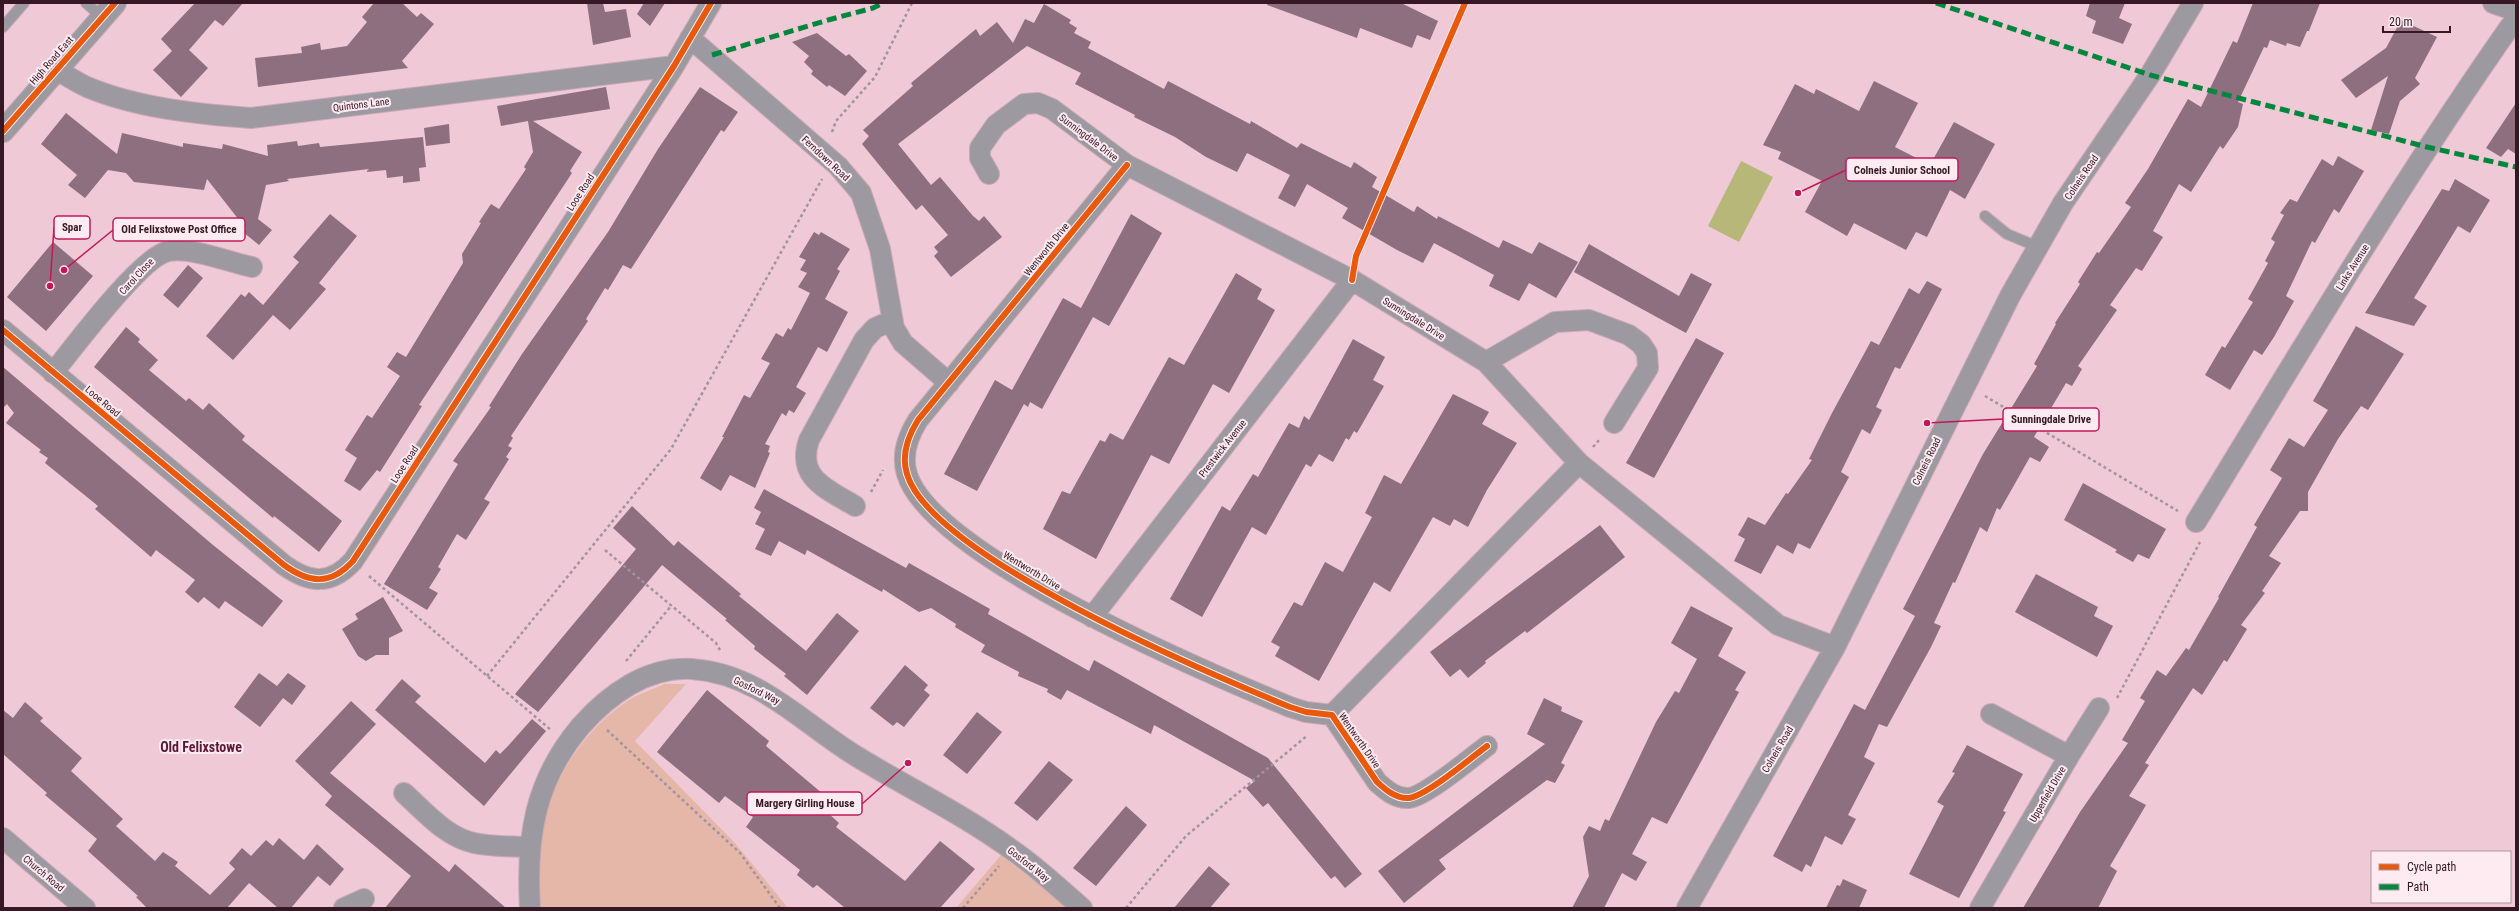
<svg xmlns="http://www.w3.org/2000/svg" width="2519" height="911" viewBox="0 0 2519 911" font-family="'Roboto Condensed',sans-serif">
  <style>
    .green { fill: #e5b7a9 }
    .water { fill: #b8b77a }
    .building { fill: #8d6f7f }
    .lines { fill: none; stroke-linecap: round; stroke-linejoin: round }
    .service-casing { stroke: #c7a9b3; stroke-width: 12 }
    .minor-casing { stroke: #c7a9b3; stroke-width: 22 }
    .tertiary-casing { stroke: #c7a9b3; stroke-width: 24 }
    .path { stroke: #a0949d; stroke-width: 2.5; stroke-dasharray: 3 3; stroke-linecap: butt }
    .service { stroke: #9c99a1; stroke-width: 10 }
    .minor { stroke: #9c99a1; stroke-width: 20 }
    .tertiary { stroke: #9c99a1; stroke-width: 22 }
    .quiet { stroke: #00873e; stroke-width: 5; stroke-dasharray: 10 5; stroke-linecap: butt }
    .cycleway-casing { stroke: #fdebf1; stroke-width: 8 }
    .cycleway { stroke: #e8590c; stroke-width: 6 }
    .labels { text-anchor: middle; stroke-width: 4; stroke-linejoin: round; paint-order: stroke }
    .street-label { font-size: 10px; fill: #361723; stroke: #fdebf1 }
    .district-label { font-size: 14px; font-weight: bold; fill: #5c1836; stroke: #fdebf1 }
    .leader { fill: none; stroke: #c2185b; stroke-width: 1.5 }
    .callout-dot { fill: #c2185b; stroke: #fdebf1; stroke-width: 1.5 }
    .callout { fill: #fdebf1; stroke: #c2185b; stroke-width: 1.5 }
    .callout-label { font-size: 11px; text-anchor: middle; font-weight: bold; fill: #361723 }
  </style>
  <rect width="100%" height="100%" fill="#efc9d6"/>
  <path class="green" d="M 664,684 L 686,684 L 635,741 L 735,843 L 788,908 L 540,908 C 539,879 537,848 544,820 C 556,774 586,729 626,702 C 637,694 652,690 664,684 Z
    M 1001,855 L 1069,908 L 956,908 Z"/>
  <path class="water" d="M 1741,161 L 1773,177 L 1739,242 L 1708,226 Z"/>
  <path class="building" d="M 195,3 L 243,3 L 223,26 L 215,20 L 189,50 L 208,68 L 181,97 L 153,70 L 172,51 L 161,39 Z
    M 374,3 L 402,3 L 417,17 L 421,13 L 434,24 L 402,61 L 408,68 L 258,87 L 255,58 L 302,53 L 301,47 L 320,43 L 321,50 L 347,46 L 367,22 L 362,17 Z
    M 587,3 L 603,3 L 605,12 L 626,9 L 631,37 L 593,45 Z
    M 644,3 L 665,3 L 650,26 L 637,14 Z
    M 1268,3 L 1401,3 L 1438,21 L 1430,40 L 1417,35 L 1412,48 L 1360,28 L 1357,38 L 1267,5 Z
    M 2090,3 L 2125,3 L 2119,18 L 2132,24 L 2123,44 L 2092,33 L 2096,21 L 2086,16 Z
    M 2253,3 L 2320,3 L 2309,31 L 2307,31 L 2300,47 L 2287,43 L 2286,46 L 2270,40 L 2267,48 L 2264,47 L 2238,102 L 2243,104 L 2238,127 L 2223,149 L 2220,146 L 2191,192 L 2179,184 L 2153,231 L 2163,237 L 2142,271 L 2136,268 L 2110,305 L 2117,310 L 2078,366 L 2082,369 L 2072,386 L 2066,383 L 2034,437 L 2049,447 L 2040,462 L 2030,457 L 2000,510 L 1997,508 L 1987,532 L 1980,527 L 1955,583 L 1953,582 L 1934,623 L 1941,626 L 1931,647 L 1887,727 L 1879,724 L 1864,757 L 1875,763 L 1848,815 L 1856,819 L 1842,845 L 1825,836 L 1811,867 L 1806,864 L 1802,872 L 1773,856 L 1854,704 L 1865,710 L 1915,616 L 1903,609 L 1983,454 L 2037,366 L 2034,364 L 2056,324 L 2055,323 L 2080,284 L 2078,282 L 2097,252 L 2099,253 L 2131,207 L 2125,203 L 2148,169 L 2188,99 L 2201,107 L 2233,41 L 2237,43 Z
    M 1044,4 L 1071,20 L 1069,23 L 1077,28 L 1074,33 L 1091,42 L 1088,48 L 1164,89 L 1168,81 L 1250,124 L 1251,121 L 1297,148 L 1301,143 L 1351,168 L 1354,162 L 1377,177 L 1372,187 L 1414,212 L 1417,206 L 1437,219 L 1438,216 L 1499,248 L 1503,240 L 1532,254 L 1539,242 L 1578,262 L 1556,298 L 1529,283 L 1519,301 L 1489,286 L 1494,275 L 1434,243 L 1423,263 L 1397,250 L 1342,218 L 1348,208 L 1307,184 L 1295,207 L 1278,198 L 1290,175 L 1247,153 L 1237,172 L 1206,157 L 1175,137 L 1134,117 L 1135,115 L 1075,84 L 1081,73 L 1027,46 L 898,144 L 931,185 L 940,177 L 973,216 L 979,221 L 984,216 L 1002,237 L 951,277 L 934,256 L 938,252 L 934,247 L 948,235 L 922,205 L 916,210 L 862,144 L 869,136 L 863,130 L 913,86 L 911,83 L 976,29 L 980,36 L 997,22 L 1013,43 L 1025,19 L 1034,23 Z
    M 2401,20 L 2437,37 L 2415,78 L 2420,84 L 2400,101 L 2389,134 L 2371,130 L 2388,76 L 2356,98 L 2341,80 L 2386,48 Z
    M 817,33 L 846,56 L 849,54 L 867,71 L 845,96 L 829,85 L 827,87 L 811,74 L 813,71 L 804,62 L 809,56 L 792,42 Z
    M 1874,81 L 1918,103 L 1895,147 L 1930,165 L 1954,122 L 1995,144 L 1965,199 L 1950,190 L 1927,237 L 1916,232 L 1906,250 L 1854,223 L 1847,236 L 1805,212 L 1822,181 L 1778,159 L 1781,152 L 1763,145 L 1795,84 L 1814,94 L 1816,89 L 1859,111 Z
    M 606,87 L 610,109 L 533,121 L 582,152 L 570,171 L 572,173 L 419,405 L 422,406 L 380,472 L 377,470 L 360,491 L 344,481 L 357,458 L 345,450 L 367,415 L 372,418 L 400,376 L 387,367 L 397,352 L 406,357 L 463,263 L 462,254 L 481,223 L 479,222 L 491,204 L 499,209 L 526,169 L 524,167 L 533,152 L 528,121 L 501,126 L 497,106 Z
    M 700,87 L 738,112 L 724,132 L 721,130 L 631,269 L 623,265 L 608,290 L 605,288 L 586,319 L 588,321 L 511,436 L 513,438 L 508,446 L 512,448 L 506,457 L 509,459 L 484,499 L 490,502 L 466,540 L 457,534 L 438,567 L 441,569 L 429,588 L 438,593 L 427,610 L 384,584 L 458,464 L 453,461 L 491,407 L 489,406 L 522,354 L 608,232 L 658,149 Z
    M 2516,103 L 2516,154 L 2508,149 L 2501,157 L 2486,148 Z
    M 66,113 L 117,154 L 122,133 L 183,147 L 183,143 L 222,149 L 223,144 L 268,156 L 267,145 L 297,141 L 298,146 L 319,143 L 320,147 L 423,137 L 426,167 L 419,168 L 420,181 L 403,183 L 403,176 L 387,178 L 386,170 L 366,172 L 369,169 L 287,179 L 289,181 L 266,185 L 258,219 L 272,230 L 259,245 L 243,232 L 246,229 L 207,179 L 204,190 L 134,182 L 126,173 L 108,170 L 85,198 L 68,185 L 77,175 L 41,144 Z
    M 449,124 L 450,143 L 426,146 L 424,128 Z
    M 2338,156 L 2364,171 L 2339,213 L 2334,209 L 2315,243 L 2312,241 L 2286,296 L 2294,301 L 2274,337 L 2262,355 L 2254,350 L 2230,390 L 2205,375 L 2222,346 L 2225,348 L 2253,302 L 2248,299 L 2268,263 L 2265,261 L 2275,242 L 2271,239 L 2284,215 L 2280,213 L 2290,199 L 2297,202 L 2322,159 L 2333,166 Z
    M 2455,179 L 2490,200 L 2470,233 L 2458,226 L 2414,298 L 2427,306 L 2414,326 L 2365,313 L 2442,189 L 2449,191 Z
    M 330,214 L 357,236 L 319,283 L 326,289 L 290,330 L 273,315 L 233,360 L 206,336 L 241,294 L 245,297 L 249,292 L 263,305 L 299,262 L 293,257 Z
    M 1131,214 L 1162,233 L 1109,326 L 1093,317 L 1042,409 L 1030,402 L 1028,407 L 1024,404 L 977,491 L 944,474 L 995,380 L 1012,390 L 1063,298 L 1081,308 Z
    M 814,232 L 819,235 L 821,232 L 850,249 L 837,269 L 840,271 L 825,299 L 848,312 L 827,352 L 818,347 L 796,387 L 806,393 L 794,413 L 789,410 L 786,416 L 782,413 L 765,444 L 770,446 L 768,452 L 770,453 L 755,488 L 730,475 L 721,491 L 700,478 L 724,437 L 722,437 L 744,395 L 750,398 L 770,363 L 761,359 L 776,333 L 783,337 L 788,328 L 791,330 L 810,293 L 798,287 L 807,273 L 800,270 L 806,260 L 799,257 Z
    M 53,242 L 93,276 L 46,331 L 7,297 Z
    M 1589,244 L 1679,296 L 1691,273 L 1712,284 L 1686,333 L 1574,272 Z
    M 188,265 L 203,278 L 178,308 L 163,295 Z
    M 1236,273 L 1262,289 L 1257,299 L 1275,310 L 1229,393 L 1213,384 L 1169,464 L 1151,455 L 1096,559 L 1043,529 L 1062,491 L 1070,494 L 1100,440 L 1105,442 L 1110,433 L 1123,440 L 1169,357 L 1184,365 Z
    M 1927,281 L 1942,289 L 1900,369 L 1895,367 L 1876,407 L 1882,410 L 1870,434 L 1862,429 L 1841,472 L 1849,477 L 1810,549 L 1798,543 L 1793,554 L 1777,545 L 1761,574 L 1734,561 L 1745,539 L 1738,535 L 1748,517 L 1765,525 L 1786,493 L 1788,494 L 1812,460 L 1809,459 L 1832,413 L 1871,341 L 1879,345 L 1909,288 L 1919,294 Z
    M 2356,326 L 2404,354 L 2368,410 L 2361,406 L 2338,439 L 2308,492 L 2308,511 L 2300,511 L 2269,556 L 2281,563 L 2262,591 L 2265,593 L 2241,625 L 2247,629 L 2227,662 L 2224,660 L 2202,695 L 2193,688 L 2145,763 L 2149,765 L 2129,796 L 2146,805 L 2110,866 L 2117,871 L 2098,908 L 2023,908 L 2080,812 L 2128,743 L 2122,740 L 2145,701 L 2140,698 L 2157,670 L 2166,676 L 2186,648 L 2189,650 L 2219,598 L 2218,597 L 2257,527 L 2254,525 L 2282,478 L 2270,470 L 2289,438 L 2304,447 L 2328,410 L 2313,401 Z
    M 126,327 L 140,339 L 138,342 L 158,360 L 149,370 L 186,401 L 189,398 L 203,410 L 209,403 L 245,436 L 242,440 L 342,521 L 319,552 L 274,516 L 273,518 L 94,367 Z
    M 1696,338 L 1724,353 L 1654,478 L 1626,463 Z
    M 1353,339 L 1385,357 L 1373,380 L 1384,386 L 1357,433 L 1354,431 L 1349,440 L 1346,438 L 1333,462 L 1319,454 L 1311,467 L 1306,464 L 1266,535 L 1252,527 L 1202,617 L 1170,599 L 1222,506 L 1230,511 L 1253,474 L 1258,477 L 1289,423 L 1299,428 L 1304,416 L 1309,420 Z
    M 3,367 L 213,545 L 283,601 L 262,627 L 225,601 L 219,609 L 204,597 L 198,603 L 185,592 L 195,580 L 156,550 L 151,557 L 95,509 L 98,506 L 45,463 L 48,458 L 39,452 L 41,450 L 6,423 L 14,413 L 7,404 L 3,408 Z
    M 1453,394 L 1489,412 L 1482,424 L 1517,443 L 1487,490 L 1468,527 L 1454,519 L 1450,526 L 1433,517 L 1390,592 L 1374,582 L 1319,681 L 1275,656 L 1280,647 L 1271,642 L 1294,602 L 1302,606 L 1325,562 L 1343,572 L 1372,517 L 1365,513 L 1384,475 L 1401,484 Z
    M 2083,483 L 2166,529 L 2149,559 L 2138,554 L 2133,562 L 2115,552 L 2117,550 L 2064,520 Z
    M 764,489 L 906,568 L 909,563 L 990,609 L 988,614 L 1089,671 L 1094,660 L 1268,758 L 1362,874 L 1345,888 L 1335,876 L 1331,879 L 1268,803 L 1263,807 L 1246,788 L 1255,781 L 1154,725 L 1151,734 L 1067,690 L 1061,700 L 1047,692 L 1048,689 L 1018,676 L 1019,672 L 981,652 L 985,645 L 955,627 L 956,624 L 931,608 L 919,612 L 883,589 L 882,592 L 807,550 L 805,555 L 779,541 L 771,556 L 755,549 L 765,529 L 755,524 L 761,512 L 754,508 Z
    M 632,506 L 674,546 L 678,541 L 741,594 L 739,596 L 806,651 L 837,613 L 859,631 L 807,695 L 784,676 L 786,674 L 754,649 L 755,646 L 725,620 L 727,619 L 662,565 L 538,712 L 515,694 L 636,549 L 613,528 Z
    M 1600,525 L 1625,557 L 1527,633 L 1525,631 L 1485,661 L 1486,663 L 1468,678 L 1460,669 L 1450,677 L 1430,652 Z
    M 2036,574 L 2098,607 L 2094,616 L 2113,626 L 2097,657 L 2015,612 Z
    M 383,597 L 403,631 L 389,638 L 389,655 L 376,655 L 366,661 L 358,656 L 342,629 L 358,619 L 355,614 Z
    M 1691,606 L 1733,628 L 1718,656 L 1746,672 L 1735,690 L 1739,692 L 1667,824 L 1652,817 L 1632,854 L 1647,862 L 1636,881 L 1622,873 L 1604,908 L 1572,908 L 1589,876 L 1583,837 L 1589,826 L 1600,831 L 1605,819 L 1609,821 L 1656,722 L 1675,691 L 1679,693 L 1697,659 L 1671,643 Z
    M 905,665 L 928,685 L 924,690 L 930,695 L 904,727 L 897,722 L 893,726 L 870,708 Z
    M 259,673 L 277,686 L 288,673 L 306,686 L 292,705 L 283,698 L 260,727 L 234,707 Z
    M 402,679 L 421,696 L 415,702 L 485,763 L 496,750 L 500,754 L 508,746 L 532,719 L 546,731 L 484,806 L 375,710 Z
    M 707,690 L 769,741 L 766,746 L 823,794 L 816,802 L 839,823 L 836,827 L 905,881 L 940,841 L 975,869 L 940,908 L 845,908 L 817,885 L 813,888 L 797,875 L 800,870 L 746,827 L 753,817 L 725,796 L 719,803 L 657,752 Z
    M 1544,698 L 1562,707 L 1561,711 L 1583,721 L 1561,763 L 1565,765 L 1555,783 L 1547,780 L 1439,860 L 1446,869 L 1404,903 L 1378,871 L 1545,744 L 1527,734 Z
    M 351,701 L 376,724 L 330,773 L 449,872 L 455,864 L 506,908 L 385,908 L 411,876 L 325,805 L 332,796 L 295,761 Z
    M 25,702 L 43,718 L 40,721 L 82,758 L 71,771 L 123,819 L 116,826 L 155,861 L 163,852 L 178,862 L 175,866 L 210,895 L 235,869 L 229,863 L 242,848 L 251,856 L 266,840 L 273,846 L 279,838 L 304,860 L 317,844 L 344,869 L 330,886 L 318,876 L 291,908 L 278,908 L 249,883 L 227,908 L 147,908 L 136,897 L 138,896 L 88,851 L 97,839 L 45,795 L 47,793 L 3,754 L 3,710 L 13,718 Z
    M 977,712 L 1002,732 L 967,774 L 943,755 Z
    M 1967,745 L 2023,774 L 2003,811 L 2006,812 L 1959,898 L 1909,874 L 1944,806 L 1937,802 L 1955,773 L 1952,772 Z
    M 1049,761 L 1073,780 L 1037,821 L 1014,803 Z
    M 1126,806 L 1147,825 L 1096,886 L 1073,868 Z
    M 1209,866 L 1230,884 L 1210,908 L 1174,908 Z
    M 1843,879 L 1867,890 L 1859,908 L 1826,908 L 1837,885 L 1840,886 Z"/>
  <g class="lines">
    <defs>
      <path id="service" d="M 86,3 L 102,17
        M 3,27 L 24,3
        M 1985,216 L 2007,234 L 2038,247"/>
      <path id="minor" d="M 2493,3 L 2516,11
        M 690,38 L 838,166 L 861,193 L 880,249 L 894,328 L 903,343 L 949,383
        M 55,69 C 66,75 76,82 87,87 C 137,108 197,114 251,118 L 674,66
        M 1127,165 L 918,420 C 908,436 901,455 907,474 C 931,556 1210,674 1290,707 L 1306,712 L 1332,715 L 1377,782 C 1386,790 1396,799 1409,798 C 1426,796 1471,758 1487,746
        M 989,174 L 980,158 L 980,148 L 996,125 L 1024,104 L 1038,103 L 1052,109 L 1127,165 L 1352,280 L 1486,362 L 1579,463 L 1778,625 L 1835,647
        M 3,330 L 284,565 C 309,583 330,586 353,561 L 674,66 L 711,3
        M 1486,362 L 1555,322 L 1589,320 L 1629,335 L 1641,344 L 1647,353 L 1648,368 L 1614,423
        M 53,373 C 73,348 142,255 169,251 C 191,247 229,262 252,267
        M 855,506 C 827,489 796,478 809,440 L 864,340 L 875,328 L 891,321
        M 2196,522 C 2300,352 2401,181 2516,18
        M 1092,617 L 1352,280
        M 1332,715 L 1579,463
        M 2069,756 L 2099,708
        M 404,793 C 425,812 446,837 474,843 C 491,847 511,846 529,847
        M 3,838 L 85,908
        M 344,908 L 364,899
        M 530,908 C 526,838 534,782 580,727 C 608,695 647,666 692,669 C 760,674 802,723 856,756 C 908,788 963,814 1012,850 C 1037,867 1059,888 1082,908
        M 1687,908 L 1835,647 L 2010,296 L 2063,203 L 2150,75 L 2193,3
        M 1980,908 L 2069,756 L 1991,714"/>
      <path id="tertiary" d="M 3,131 L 115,3"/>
    </defs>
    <use href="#service" class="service-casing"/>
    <use href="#minor" class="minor-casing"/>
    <use href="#tertiary" class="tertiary-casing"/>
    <path class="path" d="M 832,132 L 836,121 L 875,77 L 912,3
      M 1985,396 L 2178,511
      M 1593,447 L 1600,439
      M 871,492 L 883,470
      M 605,550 L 716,643 L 721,652
      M 369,576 L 551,730
      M 626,661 L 671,606
      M 487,676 L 671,449 L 822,179
      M 2117,698 L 2200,542
      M 607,730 L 740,853 L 780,908
      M 963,908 L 999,866
      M 1126,908 L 1186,836 L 1308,735"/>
    <use href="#service" class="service"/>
    <use href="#minor" class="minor"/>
    <use href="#tertiary" class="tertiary"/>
    <path class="quiet" d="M 1936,3 L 2150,75 L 2427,147 L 2516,167
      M 712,55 L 828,20 L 873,8 L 883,3"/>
    <defs>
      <path id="cycleway" d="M 3,131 L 115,3
        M 1127,165 L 918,420 C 908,436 901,455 907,474 C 931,556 1210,674 1290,707 L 1306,712 L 1332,715 L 1377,782 C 1386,790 1396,799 1409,798 C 1426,796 1471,758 1487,746
        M 1352,280 L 1356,256 L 1465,3
        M 3,330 L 284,565 C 309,583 330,586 353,561 L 674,66 L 711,3"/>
    </defs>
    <use href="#cycleway" class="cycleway-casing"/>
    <use href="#cycleway" class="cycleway"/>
  </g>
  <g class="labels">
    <g class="street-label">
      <text transform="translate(51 60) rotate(-49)" y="4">High Road East</text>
      <text transform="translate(361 104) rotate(-7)" y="4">Quintons Lane</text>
      <text transform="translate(1089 137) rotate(37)" y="4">Sunningdale Drive</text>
      <text transform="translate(826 158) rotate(43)" y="4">Ferndown Road</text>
      <text transform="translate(2081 177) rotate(-56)" y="4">Colneis Road</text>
      <text transform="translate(580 192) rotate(-57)" y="4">Looe Road</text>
      <text transform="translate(1046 249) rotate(-51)" y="4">Wentworth Drive</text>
      <text transform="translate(2352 267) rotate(-58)" y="4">Links Avenue</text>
      <text transform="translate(136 276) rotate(-47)" y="4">Carol Close</text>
      <text transform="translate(1414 318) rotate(32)" y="4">Sunningdale Drive</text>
      <text transform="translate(103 401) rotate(40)" y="4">Looe Road</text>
      <text transform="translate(1222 448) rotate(-52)" y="4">Prestwick Avenue</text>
      <text transform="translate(1926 461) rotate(-64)" y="4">Colneis Road</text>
      <text transform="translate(404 464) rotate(-57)" y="4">Looe Road</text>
      <text transform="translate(1032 570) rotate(31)" y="4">Wentworth Drive</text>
      <text transform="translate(757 690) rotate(26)" y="4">Gosford Way</text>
      <text transform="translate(1360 740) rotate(55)" y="4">Wentworth Drive</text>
      <text transform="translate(1777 749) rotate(-60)" y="4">Colneis Road</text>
      <text transform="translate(2047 794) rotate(-60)" y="4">Upperfield Drive</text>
      <text transform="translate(1029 864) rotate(38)" y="4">Gosford Way</text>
      <text transform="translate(44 873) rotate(40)" y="4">Church Road</text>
    </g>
    <g class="district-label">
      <text x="201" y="752">Old Felixstowe</text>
    </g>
  </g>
  <path class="leader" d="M1798 193L1846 170M50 286L54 227M64 270L113 230M1927 423L2003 419M908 763L862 804"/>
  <g class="callout-dot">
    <circle cx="1798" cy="193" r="4"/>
    <circle cx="50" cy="286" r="4"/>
    <circle cx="64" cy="270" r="4"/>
    <circle cx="1927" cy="423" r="4"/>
    <circle cx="908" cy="763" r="4"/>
  </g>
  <g class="callout">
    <rect x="1846" y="158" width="112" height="23" rx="4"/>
    <rect x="54" y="216" width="36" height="23" rx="4"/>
    <rect x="113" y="218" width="132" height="23" rx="4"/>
    <rect x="2003" y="408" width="96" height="23" rx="4"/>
    <rect x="747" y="792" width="115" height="23" rx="4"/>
  </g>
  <g class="callout-label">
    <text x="1902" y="174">Colneis Junior School</text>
    <text x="72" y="231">Spar</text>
    <text x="179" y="233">Old Felixstowe Post Office</text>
    <text x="2051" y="423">Sunningdale Drive</text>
    <text x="805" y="807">Margery Girling House</text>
  </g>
  <rect width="2519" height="911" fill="none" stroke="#361723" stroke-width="8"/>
  <rect x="2371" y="851" width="140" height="52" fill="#fdebf1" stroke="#ad969f"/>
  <rect x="2379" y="864" width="20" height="6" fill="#e8590c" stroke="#ad969f"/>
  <text x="2407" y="871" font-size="12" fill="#361723">Cycle path</text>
  <rect x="2379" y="884" width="20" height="6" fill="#00873e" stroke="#ad969f"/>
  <text x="2407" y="891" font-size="12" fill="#361723">Path</text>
  <path d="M2383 26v6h67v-6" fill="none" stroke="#361723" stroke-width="2"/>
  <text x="2389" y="26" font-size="12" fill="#361723" stroke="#fdebf1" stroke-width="3" paint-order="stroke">20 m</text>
</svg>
